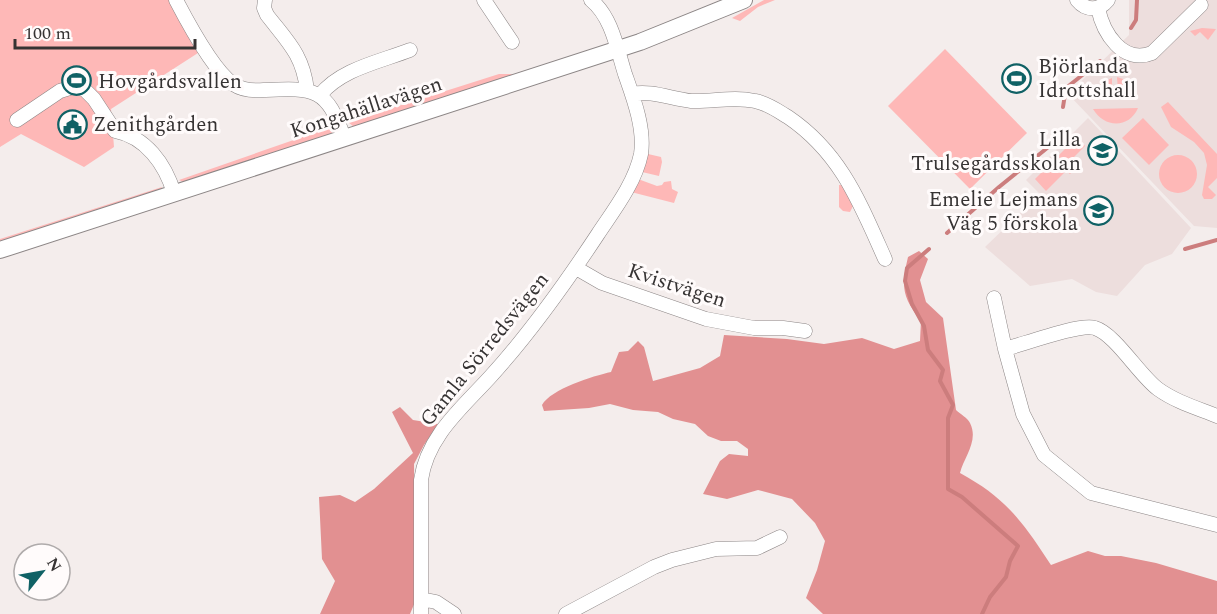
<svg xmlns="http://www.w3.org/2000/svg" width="1217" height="614" viewBox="0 0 1217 614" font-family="Spectral,serif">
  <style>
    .built { fill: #eddedd }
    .green { fill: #feb8b7 }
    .forest { fill: #e29091 }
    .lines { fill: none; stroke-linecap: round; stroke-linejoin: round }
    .stream { stroke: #cc7d7d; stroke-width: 4 }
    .minor-casing { stroke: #8c8686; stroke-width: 15 }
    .tertiary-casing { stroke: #8c8686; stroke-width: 18 }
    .minor { stroke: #fff; stroke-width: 14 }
    .tertiary { stroke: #fff; stroke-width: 16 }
    .labels { text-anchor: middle; stroke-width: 6; stroke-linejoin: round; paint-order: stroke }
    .poi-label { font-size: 21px; fill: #363333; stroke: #fffbfb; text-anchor: start }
    .street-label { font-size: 21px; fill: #363333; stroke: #fffbfb }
  </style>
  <rect width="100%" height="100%" fill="#f4edec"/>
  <path class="built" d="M 1129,0 L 1217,0 L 1217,228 L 1194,226 L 1068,94 L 1129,35 Z
    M 1088,118 L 1191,228 L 1172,254 L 1145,265 L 1117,296 L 1096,292 L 1072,279 L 1030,286 L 985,247 L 1040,194 L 1026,180 Z"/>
  <path class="green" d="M 0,0 L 169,0 L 198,53 L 111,109 L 114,147 L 84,167 L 21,134 L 0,147 Z
    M 764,0 L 775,0 L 758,7 L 740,21 L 732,18 Z
    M 1202,28 L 1216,29 L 1208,40 L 1200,32 L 1195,36 L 1190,31 Z
    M 945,49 L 1027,133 L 970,189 L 888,106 Z
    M 499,74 L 514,74 L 354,127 L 348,122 Z
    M 1117,77 L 1126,80 L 1136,90 L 1118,91 Z
    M 1112,78 L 1112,91 L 1095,91 L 1101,83 Z
    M 1168,102 L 1217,154 L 1217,178 L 1208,187 L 1216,195 L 1212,199 L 1204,199 L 1202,195 L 1207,165 L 1204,153 L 1194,142 L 1171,127 L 1161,107 Z
    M 1138,108 C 1129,129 1104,128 1093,109 Z
    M 1143,118 L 1169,145 L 1149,165 L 1122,138 Z
    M 334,126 L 333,132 L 330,135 L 183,182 L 179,180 Z
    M 1077,137 L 1085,146 L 1068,163 L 1074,170 L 1070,174 L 1066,171 L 1046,191 L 1035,179 Z
    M 648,154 L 661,157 L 662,162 L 659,176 L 642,172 Z
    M1159 174a19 19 0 1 1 38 0a19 19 0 1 1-38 0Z
    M 638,179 L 657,186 L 662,185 L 664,182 L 671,181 L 672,189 L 678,192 L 674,203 L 631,192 Z
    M 839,185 L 842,185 L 853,206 L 850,212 L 843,211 L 839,207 Z
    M 162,187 L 161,189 L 0,243 L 0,239 Z"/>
  <path class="forest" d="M 919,251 L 928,259 L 920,280 L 926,302 L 943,318 L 956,410 C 960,414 968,418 970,423 C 979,441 964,457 960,473 C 1006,498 1023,522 1051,565 L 1088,551 L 1105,556 L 1121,556 L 1156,563 L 1217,581 L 1217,614 L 823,614 L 806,598 L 817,570 L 825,541 L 815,523 L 792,499 L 758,490 L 727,499 L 703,494 L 720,461 L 729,454 L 748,456 L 748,449 L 737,441 L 721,441 L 708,436 L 695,424 L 673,419 L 658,412 L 633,410 L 610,404 L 589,408 L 544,411 L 542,405 C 551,389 593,376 611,372 L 619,352 L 628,351 L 638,341 L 644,347 L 653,381 L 700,368 L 720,356 L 724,335 L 787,339 L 824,344 L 862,338 L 894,349 L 920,341 L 921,321 C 902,297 901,287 908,257 Z
    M 400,407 L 413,420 L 438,424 L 424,445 L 414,464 L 415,602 L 410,614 L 320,614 L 335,581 L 322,559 L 319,497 L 340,495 L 355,502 L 374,489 L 413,453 L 392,412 Z"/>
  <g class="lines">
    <path class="stream" d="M 1131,28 L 1136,20 L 1137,0
      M 1063,107 L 1066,88 L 1100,61
      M 947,233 L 999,187 L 1057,140 L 1062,132
      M 929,249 L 907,268 L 905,281 L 912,304 L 924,326 L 928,350 L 943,370 L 940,381 L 953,405 L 948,418 L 948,489 L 962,497 L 1018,546 L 1010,561 L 1006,577 L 990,597 L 982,614
      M 1185,249 L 1217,240"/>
    <defs>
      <path id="minor" d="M 176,0 C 188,23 213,70 233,84 C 242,90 254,91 264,90 C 314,88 327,87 344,138
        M 265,0 L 264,8 L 267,15 C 288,42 303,55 307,90
        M 484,0 L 512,42
        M 1077,0 C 1086,11 1099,11 1108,0
        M 1098,8 C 1103,33 1123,65 1152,53 L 1201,5
        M 632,94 C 651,90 672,99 691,101 C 713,102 733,96 755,101 C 767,103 778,111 788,117 C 841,153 860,203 885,259
        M 320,95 C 341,69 379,62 410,50
        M 17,120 L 60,91 L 76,86 L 85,90 L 94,99 L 115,131 C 146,137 165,164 174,193
        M 576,268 L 602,283 L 706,319 L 754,328 L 783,328 L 805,331
        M 994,298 L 1005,349
        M 1217,416 C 1197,408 1176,402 1158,389 C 1140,376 1115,334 1095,328 C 1080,323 1024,344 1005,349 L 1023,414 L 1044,455 L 1091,493 L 1217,525
        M 421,599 L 436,602 L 454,614
        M 421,614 L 421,480 C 427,436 463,407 491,376 C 531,332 565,284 598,234 C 614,210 635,183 641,154 C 645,128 633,97 625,74 C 617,49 612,17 591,0
        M 566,614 L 654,567 L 672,560 L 716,549 L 757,548 L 780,537"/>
      <path id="tertiary" d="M 0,250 L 640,42 L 744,0"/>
    </defs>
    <use href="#minor" class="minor-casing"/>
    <use href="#tertiary" class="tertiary-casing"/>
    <use href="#minor" class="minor"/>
    <use href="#tertiary" class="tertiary"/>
  </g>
  <defs>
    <symbol id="stadium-ring" viewBox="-11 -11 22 22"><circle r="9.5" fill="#fffbfb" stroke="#106165" stroke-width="1.5"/><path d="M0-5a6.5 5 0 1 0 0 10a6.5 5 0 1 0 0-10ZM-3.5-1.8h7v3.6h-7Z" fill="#106165"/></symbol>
    <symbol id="civic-ring" viewBox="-11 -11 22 22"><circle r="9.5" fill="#fffbfb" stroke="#106165" stroke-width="1.5"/><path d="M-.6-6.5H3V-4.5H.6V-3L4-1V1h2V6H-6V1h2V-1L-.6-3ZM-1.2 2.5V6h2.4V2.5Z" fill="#106165"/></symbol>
    <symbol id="school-ring" viewBox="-11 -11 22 22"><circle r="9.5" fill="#fffbfb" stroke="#106165" stroke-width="1.5"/><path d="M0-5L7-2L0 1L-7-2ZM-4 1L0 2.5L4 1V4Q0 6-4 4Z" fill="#106165"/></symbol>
  </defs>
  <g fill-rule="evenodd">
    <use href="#stadium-ring" x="1000" y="62" width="33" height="33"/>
    <use href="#stadium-ring" x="60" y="64" width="33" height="33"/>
    <use href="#civic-ring" x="56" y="108" width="33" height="33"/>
    <use href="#school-ring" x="1086" y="134" width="33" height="33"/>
    <use href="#school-ring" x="1082" y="194" width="33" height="33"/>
  </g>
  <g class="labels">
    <g class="poi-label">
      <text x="1038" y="73">Björlanda<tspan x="1038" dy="24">Idrottshall</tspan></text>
      <text x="98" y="88">Hovgårdsvallen</text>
      <text x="93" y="131">Zenithgården</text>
      <text x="1081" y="146" text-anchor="end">Lilla<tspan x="1081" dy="24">Trulsegårdsskolan</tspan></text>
      <text x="1078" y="206" text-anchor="end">Emelie Lejmans<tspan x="1078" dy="24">Väg 5 förskola</tspan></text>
    </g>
    <g class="street-label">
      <text transform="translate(366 107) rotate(-18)" y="7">Kongahällavägen</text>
      <text transform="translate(677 285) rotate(18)" y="7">Kvistvägen</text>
      <text transform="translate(484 349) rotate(-51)" y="7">Gamla Sörredsvägen</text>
    </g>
  </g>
  <g transform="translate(42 572) rotate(59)"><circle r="28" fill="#fffbfb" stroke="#afabab" stroke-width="1.5"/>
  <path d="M0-4.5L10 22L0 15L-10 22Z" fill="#106165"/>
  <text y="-9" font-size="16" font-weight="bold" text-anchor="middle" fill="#363333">N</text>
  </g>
  <path d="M15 39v9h180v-9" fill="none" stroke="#363333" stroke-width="3"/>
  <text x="24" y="39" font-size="18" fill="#363333" stroke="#fffbfb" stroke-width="4.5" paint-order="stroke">100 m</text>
</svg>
